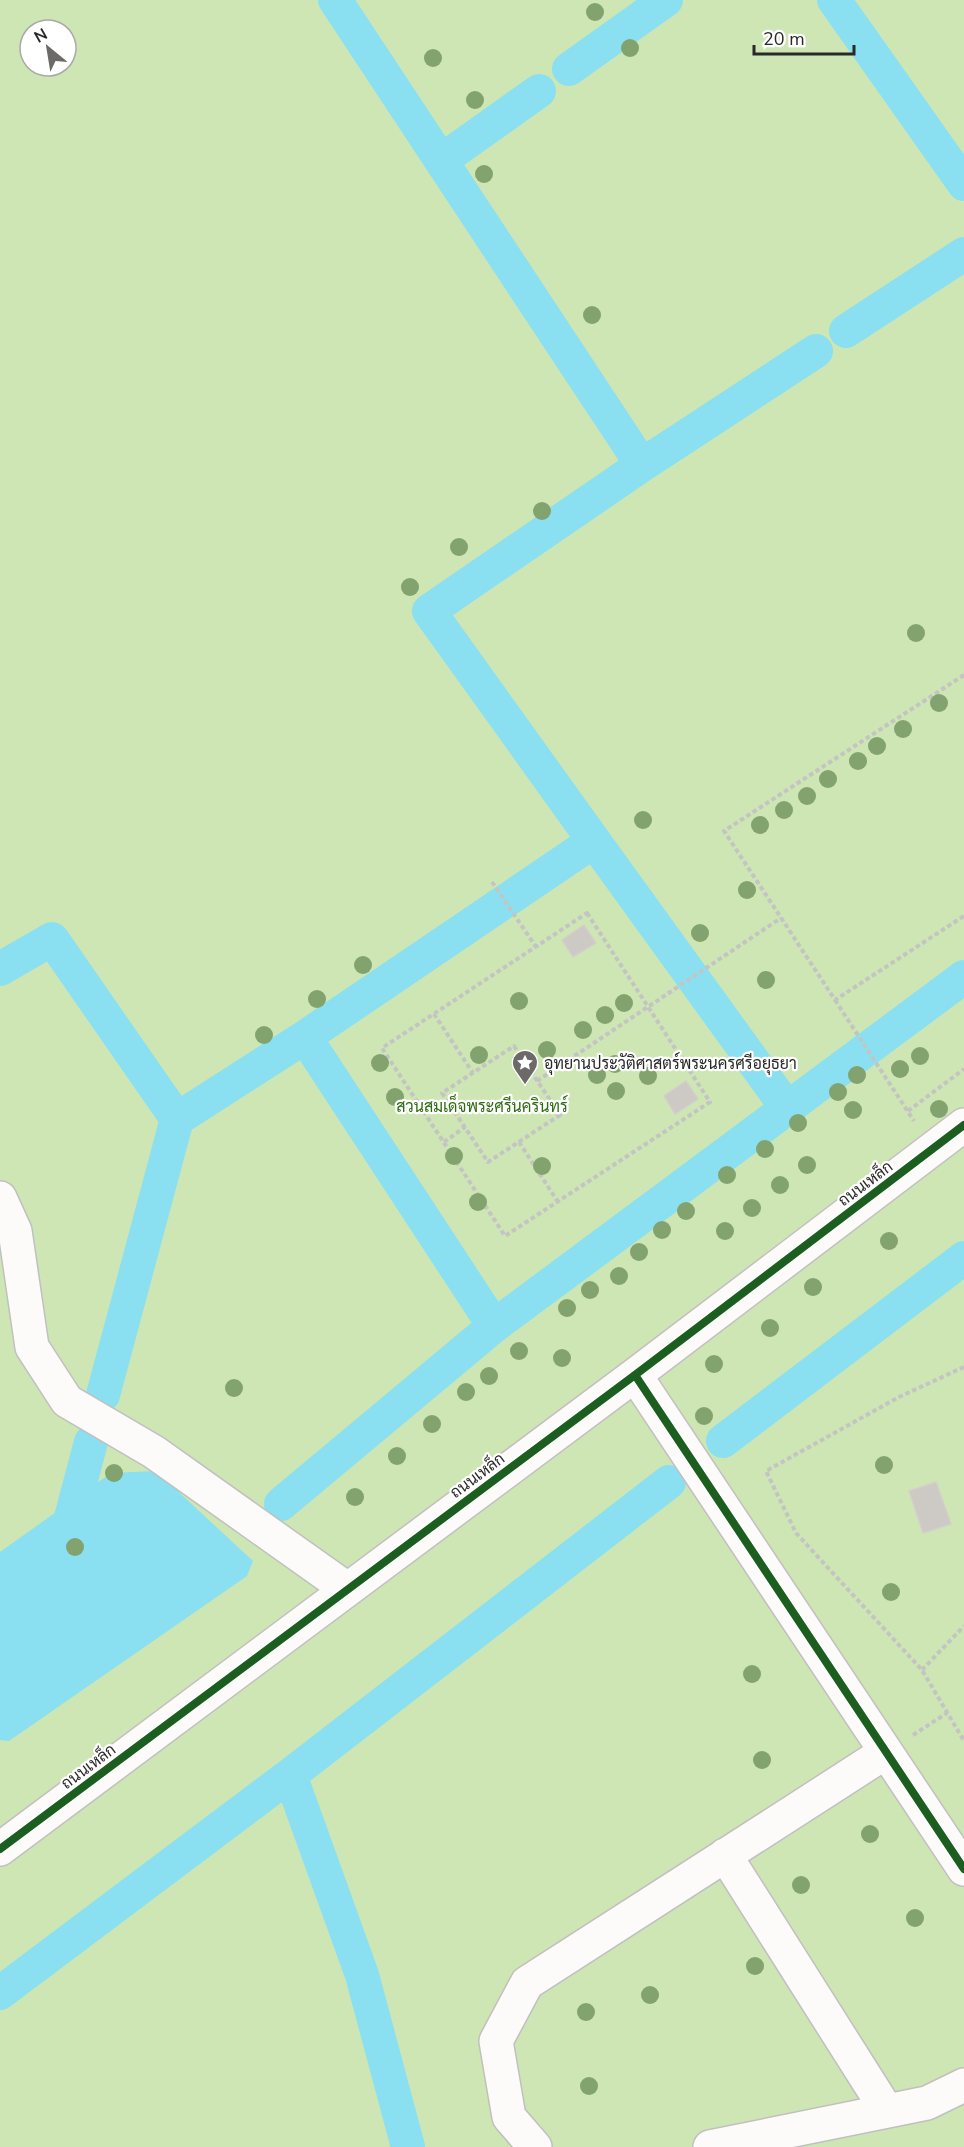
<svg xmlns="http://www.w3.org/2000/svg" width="964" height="2147" viewBox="0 0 964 2147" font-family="'Nunito Sans',Sarabun,sans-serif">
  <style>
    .green { fill: #cde6b4; fill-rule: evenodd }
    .water { fill: #8ae0f1 }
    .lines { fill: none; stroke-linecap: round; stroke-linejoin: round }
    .canal { stroke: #8ae0f1; stroke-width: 34 }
    .building { fill: #cdc9c5; stroke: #d3cfca; stroke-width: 1.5 }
    .minor-casing { stroke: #c1c0c0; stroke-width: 36 }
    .path { stroke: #c4c4c3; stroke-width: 4; stroke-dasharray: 4.5 3; stroke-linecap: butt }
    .minor { stroke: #fcfbfa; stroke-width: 33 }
    .cycleway-casing { stroke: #fff; stroke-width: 11 }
    .cycleway { stroke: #1b5e20; stroke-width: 8 }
    .tree { fill: #82a26e }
    .labels { text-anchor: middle; stroke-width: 4.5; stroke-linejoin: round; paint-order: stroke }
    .poi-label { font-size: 16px; fill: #292929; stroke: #fff; text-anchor: start }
    .park-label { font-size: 16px; fill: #2e6c13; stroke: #fff }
    .street-label { font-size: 16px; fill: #292929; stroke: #fff }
  </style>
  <rect width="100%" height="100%" fill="#e8e3de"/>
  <path class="green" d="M 0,0 L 964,0 L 964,2147 L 0,2147 ZM 30,30 L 66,30 L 66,66 L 30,66 Z"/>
  <path class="water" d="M 156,1471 L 253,1561 L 247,1576 L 9,1741 L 0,1740 L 0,1552 L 111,1473 Z"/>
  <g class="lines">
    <path class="canal" d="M 335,0 L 642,465
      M 834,0 L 964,184
      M 569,69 L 666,0
      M 442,160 L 539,91
      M 846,331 L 964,254
      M 594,841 L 787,1108
      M 0,969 L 52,939 L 177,1119 L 305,1037 L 594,841 L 429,611 L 642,465 L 816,351
      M 305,1037 L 494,1326
      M 103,1395 L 177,1119
      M 723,1441 L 964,1258
      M 281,1504 L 494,1326 L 964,977
      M 64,1544 L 91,1442
      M 290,1775 L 362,1975 L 408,2147
      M 0,1993 L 290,1775 L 669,1482"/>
  </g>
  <path class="building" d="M 584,925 L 596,943 L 573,957 L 562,940 Z
    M 686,1081 L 698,1099 L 675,1114 L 664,1096 Z
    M 936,1482 L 951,1524 L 923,1533 L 909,1491 Z"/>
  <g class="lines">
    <defs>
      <path id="minor" d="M 0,1198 L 15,1231 L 32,1347 L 67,1401 L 154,1452 L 347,1589
        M 635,1375 L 964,1869
        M 0,1849 L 635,1375 L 964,1125
        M 725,1855 L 887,2111
        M 535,2147 L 509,2117 L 496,2041 L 527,1983 L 886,1752
        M 710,2147 L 927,2103 L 964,2085"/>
    </defs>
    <use href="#minor" class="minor-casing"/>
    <path class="path" d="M 964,675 L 724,831 L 835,1000 L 964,916
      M 492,882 L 536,947
      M 587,913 L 710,1102 L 505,1236 L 382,1048 Z
      M 835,1000 L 914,1121
      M 434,1014 L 473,1073
      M 514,1046 L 560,1115 L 488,1162 L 442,1093 Z
      M 537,1081 L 781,918
      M 908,1111 L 964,1069
      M 444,1142 L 465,1127
      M 519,1142 L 558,1202
      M 964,1367 L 899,1397 L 766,1471 L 796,1533 L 922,1670 L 964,1741
      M 922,1670 L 964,1626
      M 913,1735 L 947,1713"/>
    <use href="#minor" class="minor"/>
    <defs>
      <path id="cycleway" d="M 635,1375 L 964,1869
        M 0,1849 L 635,1375 L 964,1125"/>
    </defs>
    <use href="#cycleway" class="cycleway-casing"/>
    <use href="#cycleway" class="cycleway"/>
  </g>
  <g class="tree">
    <circle cx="595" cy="12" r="9"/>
    <circle cx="630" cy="48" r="9"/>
    <circle cx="433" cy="58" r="9"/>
    <circle cx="475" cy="100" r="9"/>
    <circle cx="484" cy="174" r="9"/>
    <circle cx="592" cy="315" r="9"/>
    <circle cx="542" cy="511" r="9"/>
    <circle cx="459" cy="547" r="9"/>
    <circle cx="410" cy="587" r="9"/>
    <circle cx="916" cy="633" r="9"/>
    <circle cx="939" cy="703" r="9"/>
    <circle cx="903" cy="729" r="9"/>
    <circle cx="877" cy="746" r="9"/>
    <circle cx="858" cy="761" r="9"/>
    <circle cx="828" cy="779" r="9"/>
    <circle cx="807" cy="796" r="9"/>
    <circle cx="784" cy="810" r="9"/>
    <circle cx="643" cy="820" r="9"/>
    <circle cx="760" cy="825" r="9"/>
    <circle cx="747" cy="890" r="9"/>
    <circle cx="700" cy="933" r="9"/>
    <circle cx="363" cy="965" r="9"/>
    <circle cx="766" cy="980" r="9"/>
    <circle cx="317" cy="999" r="9"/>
    <circle cx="519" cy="1001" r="9"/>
    <circle cx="624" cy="1003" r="9"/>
    <circle cx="605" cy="1015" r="9"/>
    <circle cx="583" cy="1030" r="9"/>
    <circle cx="264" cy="1035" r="9"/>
    <circle cx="547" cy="1050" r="9"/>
    <circle cx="479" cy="1055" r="9"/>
    <circle cx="920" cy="1056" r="9"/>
    <circle cx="380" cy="1063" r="9"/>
    <circle cx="615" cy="1064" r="9"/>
    <circle cx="900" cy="1069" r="9"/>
    <circle cx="597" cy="1075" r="9"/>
    <circle cx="857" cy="1075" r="9"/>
    <circle cx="648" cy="1076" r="9"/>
    <circle cx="616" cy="1091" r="9"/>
    <circle cx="838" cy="1092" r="9"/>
    <circle cx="395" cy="1097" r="9"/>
    <circle cx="939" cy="1109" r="9"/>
    <circle cx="853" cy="1110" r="9"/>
    <circle cx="798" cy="1123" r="9"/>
    <circle cx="765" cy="1149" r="9"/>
    <circle cx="454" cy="1156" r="9"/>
    <circle cx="807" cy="1165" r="9"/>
    <circle cx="542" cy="1166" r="9"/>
    <circle cx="727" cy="1175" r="9"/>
    <circle cx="780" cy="1185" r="9"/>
    <circle cx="478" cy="1202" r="9"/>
    <circle cx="752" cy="1208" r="9"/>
    <circle cx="686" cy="1211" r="9"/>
    <circle cx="662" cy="1230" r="9"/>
    <circle cx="725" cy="1231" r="9"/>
    <circle cx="889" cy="1241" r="9"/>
    <circle cx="639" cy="1252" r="9"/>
    <circle cx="619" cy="1276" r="9"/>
    <circle cx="813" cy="1287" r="9"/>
    <circle cx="590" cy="1290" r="9"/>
    <circle cx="567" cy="1308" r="9"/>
    <circle cx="770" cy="1328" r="9"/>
    <circle cx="519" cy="1351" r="9"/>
    <circle cx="562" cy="1358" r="9"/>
    <circle cx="714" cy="1364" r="9"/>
    <circle cx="489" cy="1376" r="9"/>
    <circle cx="234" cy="1388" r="9"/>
    <circle cx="466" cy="1392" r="9"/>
    <circle cx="704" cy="1416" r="9"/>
    <circle cx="432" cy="1424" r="9"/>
    <circle cx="397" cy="1456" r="9"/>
    <circle cx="884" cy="1465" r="9"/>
    <circle cx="114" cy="1473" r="9"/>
    <circle cx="355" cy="1497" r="9"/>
    <circle cx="75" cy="1547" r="9"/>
    <circle cx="891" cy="1592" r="9"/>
    <circle cx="752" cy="1674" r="9"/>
    <circle cx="762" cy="1760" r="9"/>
    <circle cx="870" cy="1834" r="9"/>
    <circle cx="801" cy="1885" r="9"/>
    <circle cx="915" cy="1918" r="9"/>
    <circle cx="755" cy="1966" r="9"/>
    <circle cx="650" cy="1995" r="9"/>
    <circle cx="586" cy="2012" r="9"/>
    <circle cx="589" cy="2086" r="9"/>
  </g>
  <defs>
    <symbol id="sight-pin" viewBox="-11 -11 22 30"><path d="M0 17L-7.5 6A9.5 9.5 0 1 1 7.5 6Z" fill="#6c6a68" stroke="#fff"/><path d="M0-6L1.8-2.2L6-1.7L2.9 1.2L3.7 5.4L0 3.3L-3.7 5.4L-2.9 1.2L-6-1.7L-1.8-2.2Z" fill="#fff"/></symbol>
  </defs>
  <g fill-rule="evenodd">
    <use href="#sight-pin" x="510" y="1048" width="30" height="40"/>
  </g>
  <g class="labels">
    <g class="poi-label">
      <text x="544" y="1069">อุทยานประวัติศาสตร์พระนครศรีอยุธยา</text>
    </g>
    <g class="park-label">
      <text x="482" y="1112">สวนสมเด็จพระศรีนครินทร์</text>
    </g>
    <g class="street-label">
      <text transform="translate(865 1183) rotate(-37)" y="6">ถนนเหล็ก</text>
      <text transform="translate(477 1475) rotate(-37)" y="6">ถนนเหล็ก</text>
      <text transform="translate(88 1766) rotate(-37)" y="6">ถนนเหล็ก</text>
    </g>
  </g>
  <g transform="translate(48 48) rotate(330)"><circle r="28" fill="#ffffff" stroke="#a9a9a9" stroke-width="1.5"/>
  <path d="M0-4.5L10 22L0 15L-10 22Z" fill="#6c6a68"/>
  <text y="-9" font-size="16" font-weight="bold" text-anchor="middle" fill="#292929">N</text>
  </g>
  <path d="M754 45v9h100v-9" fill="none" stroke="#292929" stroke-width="3"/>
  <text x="763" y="45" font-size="18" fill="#292929" stroke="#ffffff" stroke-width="4.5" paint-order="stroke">20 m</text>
</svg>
